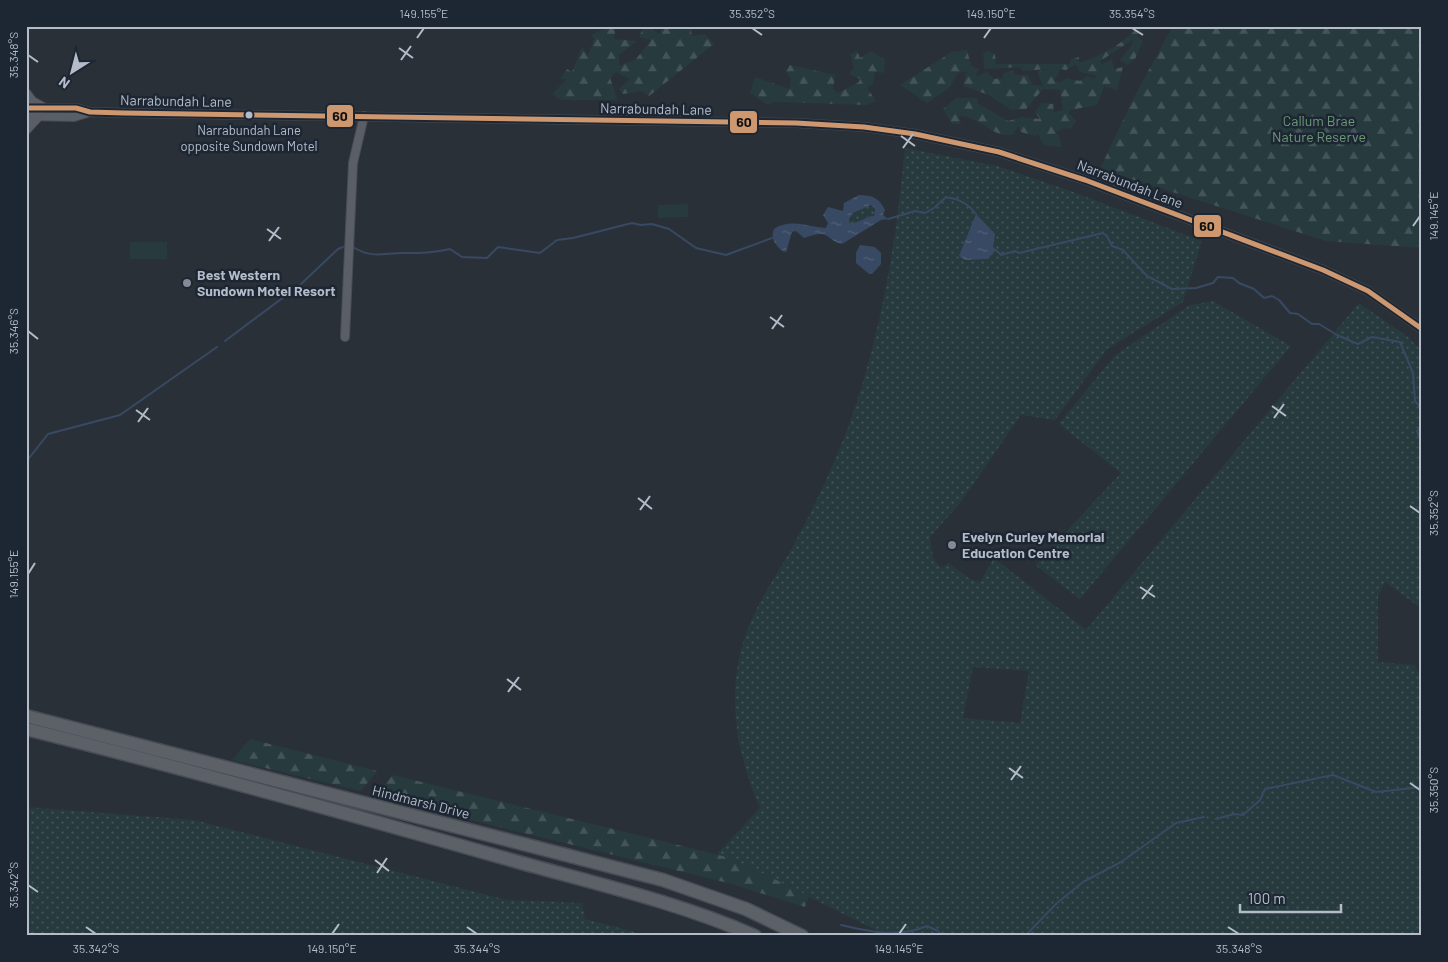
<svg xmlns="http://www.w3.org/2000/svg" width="1448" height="962" viewBox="0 0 1448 962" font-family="Barlow,sans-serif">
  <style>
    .grass { fill: url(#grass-dots); fill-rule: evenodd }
    .forest { fill: url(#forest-firs); fill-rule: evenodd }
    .pitch { fill: #273a3e }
    .water { fill: url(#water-ripples); fill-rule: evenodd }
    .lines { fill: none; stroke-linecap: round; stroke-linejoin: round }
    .stream { stroke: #384963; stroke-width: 2 }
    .minor-casing { stroke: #484c53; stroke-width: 10 }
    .tertiary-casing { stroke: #484c53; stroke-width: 12 }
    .primary-casing { stroke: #484c55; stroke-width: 15 }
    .minor { stroke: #5a5e66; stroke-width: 8 }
    .tertiary { stroke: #5a5e66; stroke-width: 10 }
    .primary { stroke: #5c6168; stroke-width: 12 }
    .bus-1-casing { stroke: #1d2633; stroke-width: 9 }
    .bus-1 { stroke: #cd976f; stroke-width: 5 }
    .ticks { fill: none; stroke: #b4bcc9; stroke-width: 2 }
    .bus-dot { fill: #b4bcc9; stroke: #1d2633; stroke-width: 2 }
    .poi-dot { fill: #848b96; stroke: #1d2633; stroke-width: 2 }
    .labels { text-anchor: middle; stroke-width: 5; stroke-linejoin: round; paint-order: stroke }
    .bus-label { font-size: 13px; fill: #b4bcc9; stroke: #1d2633 }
    .street-label { font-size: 14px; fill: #b4bcc9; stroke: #1d2633 }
    .park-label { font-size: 14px; fill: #6b9a76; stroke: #1d2633 }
    .poi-label { font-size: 14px; font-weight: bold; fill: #b4bcc9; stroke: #1d2633; text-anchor: start }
    .line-badge { stroke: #1d2633; stroke-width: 2 }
    .pale-badge-label { font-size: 14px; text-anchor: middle; font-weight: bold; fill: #111 }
    .neatline { fill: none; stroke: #b4bcc9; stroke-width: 2 }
    .ticks-label { font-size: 12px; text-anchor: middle; fill: #b4bcc9 }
  </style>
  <defs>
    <pattern id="grass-dots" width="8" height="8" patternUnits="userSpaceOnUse" patternTransform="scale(1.25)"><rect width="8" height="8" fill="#273a3e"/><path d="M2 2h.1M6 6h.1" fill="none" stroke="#445559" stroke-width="1.8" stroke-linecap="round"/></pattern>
    <pattern id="forest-firs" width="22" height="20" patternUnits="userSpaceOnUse" patternTransform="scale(1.25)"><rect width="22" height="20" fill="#273a3e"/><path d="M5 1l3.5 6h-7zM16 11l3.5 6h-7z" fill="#445559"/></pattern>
    <pattern id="water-ripples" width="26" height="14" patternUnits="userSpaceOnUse" patternTransform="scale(1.25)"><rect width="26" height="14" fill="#384963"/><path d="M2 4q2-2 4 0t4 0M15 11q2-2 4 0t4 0" fill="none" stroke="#526178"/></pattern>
  </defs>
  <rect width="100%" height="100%" fill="#2a3038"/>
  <path class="grass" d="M 905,148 L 997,166 L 1065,189 L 1202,241 L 1183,302 L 1107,349 L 1055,420 L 1021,415 L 961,502 L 930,537 L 933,558 L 939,566 L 943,567 L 948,563 L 970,579 L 980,582 L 994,558 L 1086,630 L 1359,303 L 1408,337 L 1422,351 L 1422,609 L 1385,582 L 1378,597 L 1378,662 L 1415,665 L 1417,671 L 1422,675 L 1422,936 L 888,936 L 731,858 L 717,854 L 760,808 C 734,748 724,683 751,621 C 761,598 775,577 788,555 C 811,514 832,470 849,425 C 881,335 896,243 905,148 ZM 973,667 L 1029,671 L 1020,723 L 963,718 Z
    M 871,205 L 875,209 L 874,216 C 865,216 859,224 850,223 L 849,219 L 853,213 Z
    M 1213,301 L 1291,346 L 1080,599 L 1035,565 L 1121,473 L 1059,424 L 1115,355 L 1190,305 Z
    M 26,807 L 194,820 L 507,900 L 582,903 L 585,919 L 650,936 L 26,936 Z"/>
  <path class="forest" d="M 610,26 L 616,26 L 614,39 L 637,41 L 619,55 L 619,66 L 636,59 L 651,40 L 639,37 L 644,26 L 653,26 L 652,29 L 659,34 L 663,26 L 677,26 L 678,30 L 691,29 L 692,36 L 705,34 L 714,44 L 649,96 L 642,91 L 623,94 L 619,89 L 630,79 L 616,72 L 610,78 L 618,100 L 561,100 L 552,94 L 567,79 L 560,79 L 567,69 L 572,72 L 582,47 L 588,56 L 594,39 L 591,35 Z
    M 1139,26 L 1144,26 L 1137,36 L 1143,41 L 1135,59 L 1127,65 L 1120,60 L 1130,48 L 1133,40 L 1100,61 L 1102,64 L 1112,60 L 1114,69 L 1123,67 L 1117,90 L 1104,86 L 1097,105 L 1071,110 L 1068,112 L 1076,121 L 1071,129 L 1064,128 L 1056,132 L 1059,135 L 1061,147 L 1044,145 L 1038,134 L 1035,136 L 1021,132 L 1018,126 L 1013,135 C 989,137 983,117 959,116 L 961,124 L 952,124 L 943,109 L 956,98 L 978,98 L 977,103 L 1008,121 L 1022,117 L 1040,119 L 1035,112 L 1042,103 L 1053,104 L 1054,112 L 1063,110 L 1060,90 L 1043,89 L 1026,109 L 1011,110 L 989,95 L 963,86 L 967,71 L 958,73 L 950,87 L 927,103 L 900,85 L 952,52 L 967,50 L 971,66 L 979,69 L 976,74 L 978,76 L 987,72 L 994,79 L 1003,78 L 1003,73 L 1013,71 L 1015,75 L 1027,75 L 1033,85 L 1043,86 L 1037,72 L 1048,69 L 1023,71 L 1019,67 L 985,69 L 983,54 L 988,51 L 995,54 L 996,64 L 1070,64 L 1070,60 L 1079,57 L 1079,62 L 1082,62 C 1105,54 1122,44 1139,26 ZM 1076,64 L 1080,72 L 1097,76 L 1094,79 L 1088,76 L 1080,81 L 1067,78 L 1061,82 L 1054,81 L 1060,69 L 1066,70 Z
    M 1173,26 L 1422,26 L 1422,248 L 1326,241 L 1100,169 L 1133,99 Z
    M 857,51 L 860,58 L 871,51 L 885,60 L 884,73 L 875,72 L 873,84 L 867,88 L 876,101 L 867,105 L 774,102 L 768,105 L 750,93 L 755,77 L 790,89 L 791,79 L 786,72 L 790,65 L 835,75 L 833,89 L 838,93 L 859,82 L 860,79 L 849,74 L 854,67 L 850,54 Z
    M 250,739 L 377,771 L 361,791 L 232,760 Z
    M 393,775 L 731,858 L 809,896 L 805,907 L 728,883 L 374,796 Z"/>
  <path class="pitch" d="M 688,204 L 688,217 L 658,218 L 658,205 Z
    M 130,242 L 167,242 L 167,259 L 130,259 Z"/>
  <path class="water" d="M 859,195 C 872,195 879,198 885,210 L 883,215 L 888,219 L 881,220 L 842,244 C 823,239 832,228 804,238 L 796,231 L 792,232 L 786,252 L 782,251 C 775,244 770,239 774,229 C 791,218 807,227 826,228 L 828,223 L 823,215 L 828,207 L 843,211 L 844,203 ZM 871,205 L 875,209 L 874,216 C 866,216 858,224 850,223 L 849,219 L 853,213 Z
    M 976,214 L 995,234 L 993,247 L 996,250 L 988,259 L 965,260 L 959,256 L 961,251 Z
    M 860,245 L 875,247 L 881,253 L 881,264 L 872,274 L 869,274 L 856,263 L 856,253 Z"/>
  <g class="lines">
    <path class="stream" d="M 888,219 L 915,211 L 925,213 L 934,208 L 946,197 C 960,199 968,204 976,214
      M 353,247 C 372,259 383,253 403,253 C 420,253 434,253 450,249 L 462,257 L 487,258 L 498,247 L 540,253 L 557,240 L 573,238 L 632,223 L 641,225 L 652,224 L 669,229 L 696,248 L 726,255 L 772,238
      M 996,250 L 1001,255 L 1015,251 L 1019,253 L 1103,233 L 1107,236 L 1112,246 L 1123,250 L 1147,276 L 1172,289 L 1196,288 L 1213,283 L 1218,277 L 1233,278 L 1239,283 L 1254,289 L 1264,298 L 1272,296 L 1279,300 L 1290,313 L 1298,314 L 1312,324 L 1319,324 L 1337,335 L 1358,344 L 1372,337 L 1400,342 L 1413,373 L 1415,401 L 1422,409
      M 225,341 L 300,285 L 338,249 L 343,247
      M 1422,426 L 1417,431 L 1422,445
      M 26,462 L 48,434 L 120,415 L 217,347
      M 1216,819 L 1234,814 L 1243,815 L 1260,800 L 1265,789 L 1333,775 L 1376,792 L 1422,787
      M 841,925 C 870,932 899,938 927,926 L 938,931 L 942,936
      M 1025,936 L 1057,903 L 1083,882 L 1121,862 L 1176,823 L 1204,817"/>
    <defs>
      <path id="minor" d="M 26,108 L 76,108 L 90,112 L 124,113 L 796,123 L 864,127 L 915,134 L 999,152 L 1085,180 L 1323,270 L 1368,291 L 1422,329
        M 26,116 L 74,117 L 90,112
        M 345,337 L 353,163 L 364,116"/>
      <path id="tertiary" d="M 26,94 L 32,102 L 43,108
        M 26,129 L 38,116"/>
      <path id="primary" d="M 26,716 L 663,880 L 746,909 L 802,936
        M 26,729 C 187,769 346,813 504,858 C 588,882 676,901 755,936"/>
    </defs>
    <use href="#minor" class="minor-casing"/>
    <use href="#tertiary" class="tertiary-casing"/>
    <use href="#primary" class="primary-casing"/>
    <use href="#minor" class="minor"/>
    <use href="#tertiary" class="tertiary"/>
    <use href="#primary" class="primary"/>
    <defs>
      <path id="bus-1" d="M 26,108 L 76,108 L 90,112 L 124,113 L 796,123 L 864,127 L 915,134 L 999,152 L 1085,180 L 1323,270 L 1368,291 L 1422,329"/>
    </defs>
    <use href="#bus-1" class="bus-1-casing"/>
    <use href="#bus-1" class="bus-1"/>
  </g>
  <path class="ticks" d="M 752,28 L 762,35M 1132,28 L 1143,35M 417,38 L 424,28M 984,38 L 991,28M 399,48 L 413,58M 28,55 L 38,62M 401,60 L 411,46M 901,136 L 915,146M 903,148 L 913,134M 1413,226 L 1420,216M 267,229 L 281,239M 269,241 L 279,227M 770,317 L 784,327M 772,329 L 782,315M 28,331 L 38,339M 1272,406 L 1286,416M 136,410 L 150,420M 1274,418 L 1284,404M 138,422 L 148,408M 638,498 L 652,509M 1410,506 L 1420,513M 640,510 L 650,496M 28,574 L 35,563M 1140,587 L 1155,597M 1142,599 L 1153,585M 507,679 L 521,690M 508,692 L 519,677M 1009,768 L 1023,778M 1011,780 L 1021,766M 1410,783 L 1420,790M 375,860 L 389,871M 377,873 L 387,858M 28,885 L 38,892M 86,927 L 96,934M 467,927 L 477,934M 1228,927 L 1239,934M 332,934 L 339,924M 899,934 L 906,924"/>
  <circle class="bus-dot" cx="249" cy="115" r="4.5"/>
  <g class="poi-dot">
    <circle cx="187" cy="283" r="5"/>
    <circle cx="952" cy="545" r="5"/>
  </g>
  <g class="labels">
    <g class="bus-label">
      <text x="249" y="135">Narrabundah Lane<tspan x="249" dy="16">opposite Sundown Motel</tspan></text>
    </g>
    <g class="street-label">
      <text transform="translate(176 101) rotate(1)" y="5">Narrabundah Lane</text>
      <text transform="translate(656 109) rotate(1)" y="5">Narrabundah Lane</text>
      <text transform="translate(1130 184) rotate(21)" y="5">Narrabundah Lane</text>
      <text transform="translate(421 802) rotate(14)" y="5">Hindmarsh Drive</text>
    </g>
    <g class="park-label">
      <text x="1319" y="126">Callum Brae<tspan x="1319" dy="16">Nature Reserve</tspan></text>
    </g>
    <g class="poi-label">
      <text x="197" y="280">Best Western<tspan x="197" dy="16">Sundown Motel Resort</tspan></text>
      <text x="962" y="542">Evelyn Curley Memorial<tspan x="962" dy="16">Education Centre</tspan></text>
    </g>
  </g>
  <g class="line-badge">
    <rect x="326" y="104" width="28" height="24" rx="5" fill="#cd976f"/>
    <rect x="729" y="110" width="29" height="24" rx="5" fill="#cd976f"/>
    <rect x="1193" y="214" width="29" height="24" rx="5" fill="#cd976f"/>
  </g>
  <g class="pale-badge-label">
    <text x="340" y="121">60</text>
    <text x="744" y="127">60</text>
    <text x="1207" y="231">60</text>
  </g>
  <rect width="1448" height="962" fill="none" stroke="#1d2633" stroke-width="55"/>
  <g transform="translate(72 72) rotate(216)" stroke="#1d2633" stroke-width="4" paint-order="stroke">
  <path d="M0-4L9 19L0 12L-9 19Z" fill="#b4bcc9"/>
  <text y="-8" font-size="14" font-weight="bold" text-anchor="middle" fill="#b4bcc9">N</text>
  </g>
  <path d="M1240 904v8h101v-8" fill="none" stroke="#b4bcc9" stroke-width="2.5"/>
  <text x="1248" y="904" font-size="15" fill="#b4bcc9" stroke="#1d2633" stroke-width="4" paint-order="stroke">100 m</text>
  <rect x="28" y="28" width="1392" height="906" class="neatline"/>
  <g class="ticks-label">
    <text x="424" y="18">149.155°E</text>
    <text x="752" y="18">35.352°S</text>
    <text x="991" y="18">149.150°E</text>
    <text x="1132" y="18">35.354°S</text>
    <text transform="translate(14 55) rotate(-90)" y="4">35.348°S</text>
    <text transform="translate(1434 216) rotate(-90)" y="4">149.145°E</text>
    <text transform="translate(14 331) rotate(-90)" y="4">35.346°S</text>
    <text transform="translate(1434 513) rotate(-90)" y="4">35.352°S</text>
    <text transform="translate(14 574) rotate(-90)" y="4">149.155°E</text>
    <text transform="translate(1434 790) rotate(-90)" y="4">35.350°S</text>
    <text transform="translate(14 885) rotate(-90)" y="4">35.342°S</text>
    <text x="96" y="953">35.342°S</text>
    <text x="332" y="953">149.150°E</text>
    <text x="477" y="953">35.344°S</text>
    <text x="899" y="953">149.145°E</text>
    <text x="1239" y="953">35.348°S</text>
  </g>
</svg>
